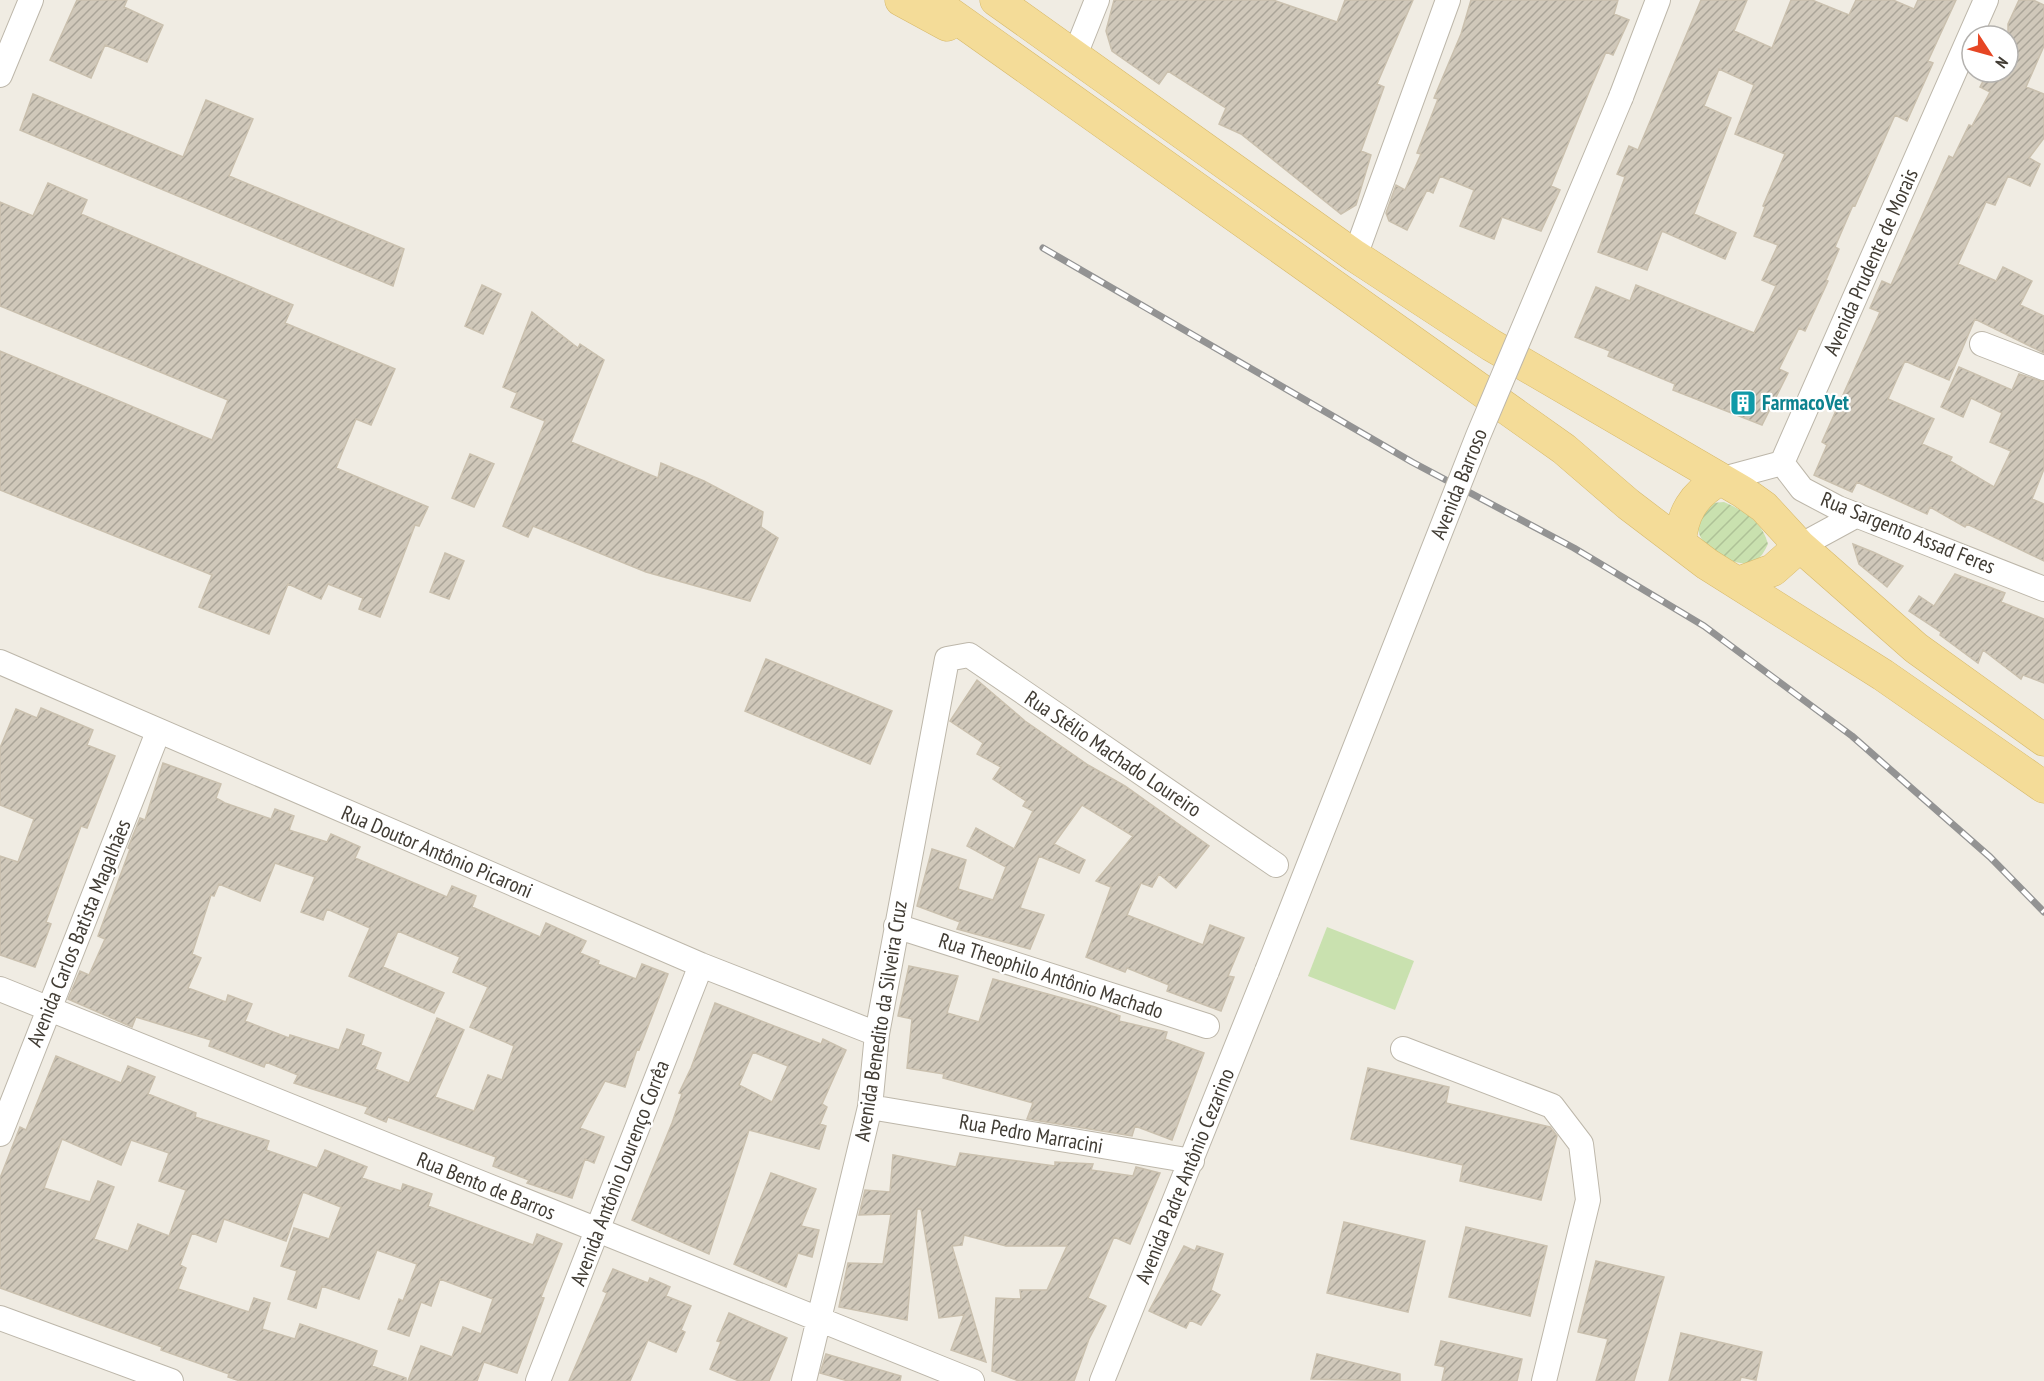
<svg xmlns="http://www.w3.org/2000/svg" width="2044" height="1381" viewBox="0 0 2044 1381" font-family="'PT Sans Narrow',sans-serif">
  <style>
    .grass { fill: #c9e1af }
    .garden { fill: url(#garden-furrows) }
    .building { fill: url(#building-hatch); stroke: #cac0ae; stroke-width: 1.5; fill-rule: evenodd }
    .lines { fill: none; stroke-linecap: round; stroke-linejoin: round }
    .minor-casing { stroke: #bdb7aa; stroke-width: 26 }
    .major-casing { stroke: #d7b96a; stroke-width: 33 }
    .minor { stroke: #fff; stroke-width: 24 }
    .major { stroke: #f4dc98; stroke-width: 32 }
    .rail-casing { stroke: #939393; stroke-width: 7 }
    .rail { stroke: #fff; stroke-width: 4.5; stroke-dasharray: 14; stroke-linecap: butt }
    .minor-bridge-casing { stroke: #bdb7aa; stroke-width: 26; stroke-linecap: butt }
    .minor-bridge { stroke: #fff; stroke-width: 24 }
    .labels { text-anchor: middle; stroke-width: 4.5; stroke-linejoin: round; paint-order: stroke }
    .street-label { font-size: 21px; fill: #413c34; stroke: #fff }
    .culture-label { font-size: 21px; font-weight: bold; fill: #0d838f; stroke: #fff; text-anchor: start }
  </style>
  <defs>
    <pattern id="garden-furrows" width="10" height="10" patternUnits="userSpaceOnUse" patternTransform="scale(1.5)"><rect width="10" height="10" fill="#c9e1af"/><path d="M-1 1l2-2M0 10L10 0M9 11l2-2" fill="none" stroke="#aec297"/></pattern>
    <pattern id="building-hatch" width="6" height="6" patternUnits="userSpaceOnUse" patternTransform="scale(1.5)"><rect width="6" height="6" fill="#d0c8ba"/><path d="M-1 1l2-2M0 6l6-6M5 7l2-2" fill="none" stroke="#aaa498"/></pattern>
  </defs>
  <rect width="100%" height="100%" fill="#f0ece3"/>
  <path class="grass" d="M 1327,927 L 1414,961 L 1395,1010 L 1308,976 Z"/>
  <path class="garden" d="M 1724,502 C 1744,511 1762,521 1768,544 C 1765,550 1761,559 1753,562 C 1738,569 1706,550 1700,536 C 1698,532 1698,526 1697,522 L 1712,503 Z"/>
  <path class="building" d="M 77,0 L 127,0 L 124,7 L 163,25 L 147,62 L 105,45 L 91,78 L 50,60 Z
    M 1114,0 L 1273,0 L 1337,22 L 1345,0 L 1413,0 L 1377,84 L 1384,87 L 1361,151 L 1371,155 L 1356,205 L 1341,214 L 1241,134 L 1219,124 L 1226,108 L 1168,71 L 1159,84 L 1112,51 L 1106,31 Z
    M 1471,0 L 1618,0 L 1614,14 L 1629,20 L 1613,55 L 1606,52 L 1591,87 L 1551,186 L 1560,190 L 1541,231 L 1502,217 L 1494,239 L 1460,226 L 1474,190 L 1440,176 L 1433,193 L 1427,190 L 1407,230 L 1389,221 L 1386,213 L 1396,185 L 1405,190 L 1421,154 L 1417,153 L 1438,99 L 1434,98 L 1461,34 Z
    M 1701,0 L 1747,0 L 1734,31 L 1772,48 L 1791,0 L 1812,0 L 1849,15 L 1856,0 L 1893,0 L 1914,9 L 1918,0 L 1956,0 L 1928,61 L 1933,63 L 1907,121 L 1895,115 L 1855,206 L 1853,205 L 1835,247 L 1839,249 L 1826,280 L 1828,281 L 1805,331 L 1799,328 L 1779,369 L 1788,373 L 1762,425 L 1673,390 L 1675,384 L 1608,356 L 1610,351 L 1575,337 L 1596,287 L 1630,301 L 1636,285 L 1754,333 L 1776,286 L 1762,280 L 1778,245 L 1754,236 L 1765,207 L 1763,206 L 1785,154 L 1735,134 L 1754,85 L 1719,69 L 1704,106 L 1731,118 L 1694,214 L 1736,233 L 1725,259 L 1662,231 L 1647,270 L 1598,252 L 1625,177 L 1617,174 L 1629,146 L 1638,150 Z
    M 2019,0 L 2033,0 L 2044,5 L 2044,46 L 2026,87 L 2044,94 L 2044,138 L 2029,158 L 2040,164 L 2030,186 L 2008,176 L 1995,205 L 1986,202 L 1958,264 L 1996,281 L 2003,267 L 2032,281 L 2020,305 L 2044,316 L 2044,353 L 1975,319 L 1949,380 L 1905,361 L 1888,399 L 1934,419 L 1922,444 L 1952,457 L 1950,461 L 1994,487 L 2011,451 L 1990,442 L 2002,413 L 1971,398 L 1963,417 L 1941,407 L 1959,367 L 2012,390 L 2019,374 L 2044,382 L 2044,469 L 2032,499 L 2044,504 L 2044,561 L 1967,524 L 1965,527 L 1930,507 L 1927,514 L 1857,482 L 1852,492 L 1814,475 L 1827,445 L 1822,442 L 1880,312 L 1870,308 L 1882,281 L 1891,285 L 1949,156 L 1953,158 L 1969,125 L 1972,126 L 1990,92 L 1980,87 L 1988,72 L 2008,72 L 2008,24 Z
    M 33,94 L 183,157 L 206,100 L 253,119 L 229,176 L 404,249 L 393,286 L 20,130 Z
    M 48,183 L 87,200 L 81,214 L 293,305 L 285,323 L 395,369 L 371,425 L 356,419 L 336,468 L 428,507 L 419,526 L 415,525 L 380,617 L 359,609 L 363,598 L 328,584 L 321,599 L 288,584 L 269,634 L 199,607 L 212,575 L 0,490 L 0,351 L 212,440 L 228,400 L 0,306 L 0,202 L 33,216 Z
    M 482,285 L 501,294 L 483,334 L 465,326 Z
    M 532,312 L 578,348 L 580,344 L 604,360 L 571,442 L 658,478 L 661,463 L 704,481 L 763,512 L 761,527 L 778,538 L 750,601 L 646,572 L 533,526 L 528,537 L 503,526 L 545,421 L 511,407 L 517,393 L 503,387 Z
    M 470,454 L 494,464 L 474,507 L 452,498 Z
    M 1853,544 L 1873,552 L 1903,566 L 1887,587 L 1859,564 Z
    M 445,553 L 464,561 L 449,599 L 430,592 Z
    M 1955,574 L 2005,593 L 2001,602 L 2044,619 L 2044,683 L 2023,675 L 2021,679 L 1983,650 L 1978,663 L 1940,635 L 1941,632 L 1909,611 L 1919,596 L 1934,606 Z
    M 766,659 L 892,711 L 870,764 L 745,711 Z
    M 977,680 L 1025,721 L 1088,765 L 1125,786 L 1209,846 L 1176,888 L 1159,874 L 1152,887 L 1141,883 L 1127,915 L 1203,945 L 1210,925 L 1244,938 L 1228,976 L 1234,977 L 1221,1011 L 1167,991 L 1169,985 L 1127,968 L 1125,972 L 1086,957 L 1111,887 L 1096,881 L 1133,836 L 1082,805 L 1054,844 L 1085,860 L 1079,873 L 1039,856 L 1020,908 L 1044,915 L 1030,949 L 957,929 L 960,922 L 917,906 L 932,849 L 966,860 L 958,889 L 993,900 L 1006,867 L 967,846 L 976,828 L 1014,849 L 1033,811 L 1023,806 L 1026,801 L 993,779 L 1001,767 L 977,754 L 983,743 L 950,721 Z
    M 41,708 L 93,730 L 87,745 L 115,756 L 87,828 L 81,826 L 68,861 L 46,922 L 51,924 L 35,967 L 0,955 L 0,856 L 18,862 L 34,819 L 0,805 L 0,748 L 16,709 L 37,718 Z
    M 163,763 L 221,784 L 216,798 L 225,803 L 271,819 L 275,809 L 294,816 L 289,830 L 327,842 L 331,834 L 360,847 L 355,858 L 393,874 L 447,897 L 452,886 L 476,896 L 472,907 L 540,937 L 546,923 L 586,941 L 580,953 L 599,961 L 598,964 L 636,979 L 642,964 L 668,974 L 639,1050 L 637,1049 L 625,1087 L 605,1081 L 580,1128 L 604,1137 L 594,1163 L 585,1159 L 572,1198 L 527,1183 L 529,1180 L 493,1166 L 496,1157 L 388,1117 L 386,1122 L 365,1113 L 368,1107 L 294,1083 L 298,1075 L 266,1062 L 264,1067 L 209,1046 L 211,1040 L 136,1017 L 132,1027 L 68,999 L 80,971 L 89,975 L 105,939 L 98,936 L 130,849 L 128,848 L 140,818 L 145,820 ZM 275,863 L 315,877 L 301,912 L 323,920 L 327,909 L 370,928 L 349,976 L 434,1013 L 444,993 L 383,967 L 398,931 L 460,957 L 453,972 L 488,987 L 470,1027 L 514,1046 L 502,1080 L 488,1075 L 474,1111 L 435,1097 L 464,1030 L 437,1018 L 409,1083 L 375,1069 L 381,1053 L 361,1045 L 364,1035 L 347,1029 L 339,1050 L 290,1035 L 289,1038 L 245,1021 L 252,1004 L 228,995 L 226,1002 L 188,988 L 201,958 L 192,954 L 211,895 L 214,896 L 219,884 L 260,901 Z
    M 909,966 L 958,976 L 947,1013 L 979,1022 L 993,979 L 1095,1007 L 1120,1016 L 1119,1021 L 1167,1032 L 1165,1039 L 1204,1053 L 1172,1140 L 1135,1126 L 1132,1136 L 1027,1119 L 1033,1103 L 943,1078 L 944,1074 L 907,1068 L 912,1019 L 898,1016 Z
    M 715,1003 L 821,1044 L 823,1039 L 846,1050 L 822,1104 L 827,1107 L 820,1124 L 826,1126 L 819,1149 L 749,1130 L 709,1254 L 632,1220 L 672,1123 L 682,1094 L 679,1093 L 691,1068 ZM 753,1052 L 788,1066 L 772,1102 L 739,1085 Z
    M 56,1056 L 121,1083 L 128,1066 L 155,1077 L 148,1094 L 196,1113 L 195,1117 L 269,1141 L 266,1150 L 317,1168 L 325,1150 L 367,1167 L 362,1178 L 401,1191 L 403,1184 L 432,1194 L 428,1206 L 533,1245 L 537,1234 L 562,1244 L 541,1297 L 544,1298 L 517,1373 L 484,1362 L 477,1381 L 408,1381 L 421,1346 L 452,1357 L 463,1327 L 481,1334 L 493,1299 L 440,1279 L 431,1306 L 421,1302 L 409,1336 L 388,1329 L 399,1299 L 403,1301 L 417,1264 L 377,1250 L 359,1299 L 322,1286 L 316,1308 L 288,1299 L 297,1271 L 281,1266 L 294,1228 L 329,1239 L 341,1207 L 303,1192 L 286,1241 L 224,1219 L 216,1242 L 192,1233 L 180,1265 L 186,1268 L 178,1289 L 249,1312 L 254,1298 L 270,1303 L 262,1329 L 295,1339 L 300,1324 L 347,1340 L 377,1351 L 372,1366 L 406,1378 L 406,1381 L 240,1381 L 228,1377 L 229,1374 L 161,1350 L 162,1347 L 0,1288 L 0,1178 L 20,1127 L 26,1130 ZM 62,1139 L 121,1165 L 131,1140 L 169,1153 L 159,1181 L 186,1190 L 169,1236 L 138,1224 L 128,1251 L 94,1239 L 114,1187 L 98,1181 L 90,1202 L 44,1188 Z
    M 1368,1068 L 1449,1087 L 1446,1103 L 1550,1127 L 1557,1136 L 1541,1200 L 1460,1181 L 1463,1165 L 1351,1139 Z
    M 960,1153 L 1055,1166 L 1055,1162 L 1093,1164 L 1091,1170 L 1133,1176 L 1136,1167 L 1160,1173 L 1130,1244 L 1114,1237 L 1088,1298 L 1106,1306 L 1089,1339 L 1074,1381 L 1019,1381 L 992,1371 L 996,1298 L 1021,1299 L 1020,1290 L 1047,1290 L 1067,1246 L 1006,1246 L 964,1235 L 962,1245 L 952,1246 L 986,1362 L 951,1350 L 964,1315 L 939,1318 L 921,1209 L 917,1209 L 907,1320 L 839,1307 L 848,1263 L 883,1264 L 891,1214 L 859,1215 L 865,1190 L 890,1192 L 893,1155 L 956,1167 Z
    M 771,1173 L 816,1189 L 801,1226 L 819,1230 L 812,1257 L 798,1253 L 786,1287 L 734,1264 Z
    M 1344,1222 L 1425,1241 L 1408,1312 L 1327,1293 Z
    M 1466,1227 L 1547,1246 L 1530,1316 L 1449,1297 Z
    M 1184,1246 L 1195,1251 L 1197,1246 L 1223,1254 L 1211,1290 L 1220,1295 L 1201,1325 L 1190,1320 L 1186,1328 L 1149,1311 Z
    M 1596,1261 L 1664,1277 L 1634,1381 L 1596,1381 L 1608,1339 L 1578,1332 Z
    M 613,1269 L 648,1283 L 650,1278 L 670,1287 L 666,1296 L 691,1306 L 681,1330 L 685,1332 L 676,1352 L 648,1340 L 630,1381 L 569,1381 L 607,1293 L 603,1291 Z
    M 729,1313 L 787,1338 L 769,1381 L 739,1381 L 710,1369 L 721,1342 L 717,1341 Z
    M 1681,1333 L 1762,1352 L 1756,1380 L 1741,1377 L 1740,1381 L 1669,1381 Z
    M 1441,1341 L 1522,1359 L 1517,1381 L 1442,1381 L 1445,1367 L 1435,1365 Z
    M 826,1354 L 901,1376 L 900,1381 L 848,1381 L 820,1373 Z
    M 1317,1354 L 1400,1374 L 1400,1381 L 1311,1379 Z"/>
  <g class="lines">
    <defs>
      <path id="minor" d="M 1075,55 L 1097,0
        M 0,75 L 31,0
        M 1621,97 L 1658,0
        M 1355,256 L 1448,0
        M 1982,344 L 2044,368
        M 1782,463 L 1986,0
        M 1782,463 L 1802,489 L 1838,508 L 2044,589
        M 1719,480 L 1782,463
        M 1800,546 L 1857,515
        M 0,662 L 701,965 L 877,1034
        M 896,926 L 1207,1026
        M 0,989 L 972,1381
        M 1403,1049 L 1552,1106 L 1581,1144 L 1588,1200 L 1544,1381
        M 870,1107 L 1192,1161
        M 0,1134 L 158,732
        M 0,1318 L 171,1381
        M 538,1381 L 701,965
        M 804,1381 L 870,1107 L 877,1034 L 947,659 L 969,655 L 1276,865
        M 1102,1381 L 1267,971"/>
      <path id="major" d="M 901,0 L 947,25
        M 931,0 L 1564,449 L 1628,504 L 1707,564 L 1883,675 L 2044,787
        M 996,0 L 1355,256 L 1491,345 L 1743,492 L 1764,507 L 1800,546 L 1916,648 L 2044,740
        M 1680,543 C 1682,514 1693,495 1719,480
        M 1738,583 L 1773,570 L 1800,546"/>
    </defs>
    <use href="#minor" class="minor-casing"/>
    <use href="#major" class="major-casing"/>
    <use href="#minor" class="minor"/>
    <use href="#major" class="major"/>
    <defs>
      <path id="rail" d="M 1043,248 L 1412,462 L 1574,548 L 1704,626 L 1852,736 L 1990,857 L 2044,912"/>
    </defs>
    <use href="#rail" class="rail-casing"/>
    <use href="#rail" class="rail"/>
    <defs>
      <path id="minor-bridge" d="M 1267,971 L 1478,436 L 1621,97"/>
    </defs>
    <use href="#minor-bridge" class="minor-bridge-casing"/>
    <use href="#minor-bridge" class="minor-bridge"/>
  </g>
  <defs>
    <symbol id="building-square" viewBox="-11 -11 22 22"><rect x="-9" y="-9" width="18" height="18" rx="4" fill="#0f9aa8" stroke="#fff"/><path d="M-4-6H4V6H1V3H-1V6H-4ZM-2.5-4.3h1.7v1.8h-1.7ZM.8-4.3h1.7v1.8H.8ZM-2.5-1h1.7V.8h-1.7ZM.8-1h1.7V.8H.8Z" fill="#fff"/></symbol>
  </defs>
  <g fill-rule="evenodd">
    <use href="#building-square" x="1728" y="388" width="30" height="30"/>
  </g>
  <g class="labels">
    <g class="street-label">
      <text transform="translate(1871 262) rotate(-66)" y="7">Avenida Prudente de Morais</text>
      <text transform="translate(1459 484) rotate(-68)" y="7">Avenida Barroso</text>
      <text transform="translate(1908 533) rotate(22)" y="7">Rua Sargento Assad Feres</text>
      <text transform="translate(1113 754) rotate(34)" y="7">Rua Stélio Machado Loureiro</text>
      <text transform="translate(437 852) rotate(23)" y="7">Rua Doutor Antônio Picaroni</text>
      <text transform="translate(79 933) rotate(-68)" y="7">Avenida Carlos Batista Magalhães</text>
      <text transform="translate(1051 976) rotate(18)" y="7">Rua Theophilo Antônio Machado</text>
      <text transform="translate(881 1021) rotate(-81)" y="7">Avenida Benedito da Silveira Cruz</text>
      <text transform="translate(1031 1134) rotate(10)" y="7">Rua Pedro Marracini</text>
      <text transform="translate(620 1173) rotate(-69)" y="7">Avenida Antônio Lourenço Corrêa</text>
      <text transform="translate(1185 1176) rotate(-68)" y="7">Avenida Padre Antônio Cezarino</text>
      <text transform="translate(486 1186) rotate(22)" y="7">Rua Bento de Barros</text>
    </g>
    <g class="culture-label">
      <text x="1762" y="410">FarmacoVet</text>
    </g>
  </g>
  <g transform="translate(1990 54) rotate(126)"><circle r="28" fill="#ffffff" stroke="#b3b1ae" stroke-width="1.5"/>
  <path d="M0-4.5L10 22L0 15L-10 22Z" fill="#e64624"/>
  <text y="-9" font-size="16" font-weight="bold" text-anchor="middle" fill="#413c34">N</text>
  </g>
</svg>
